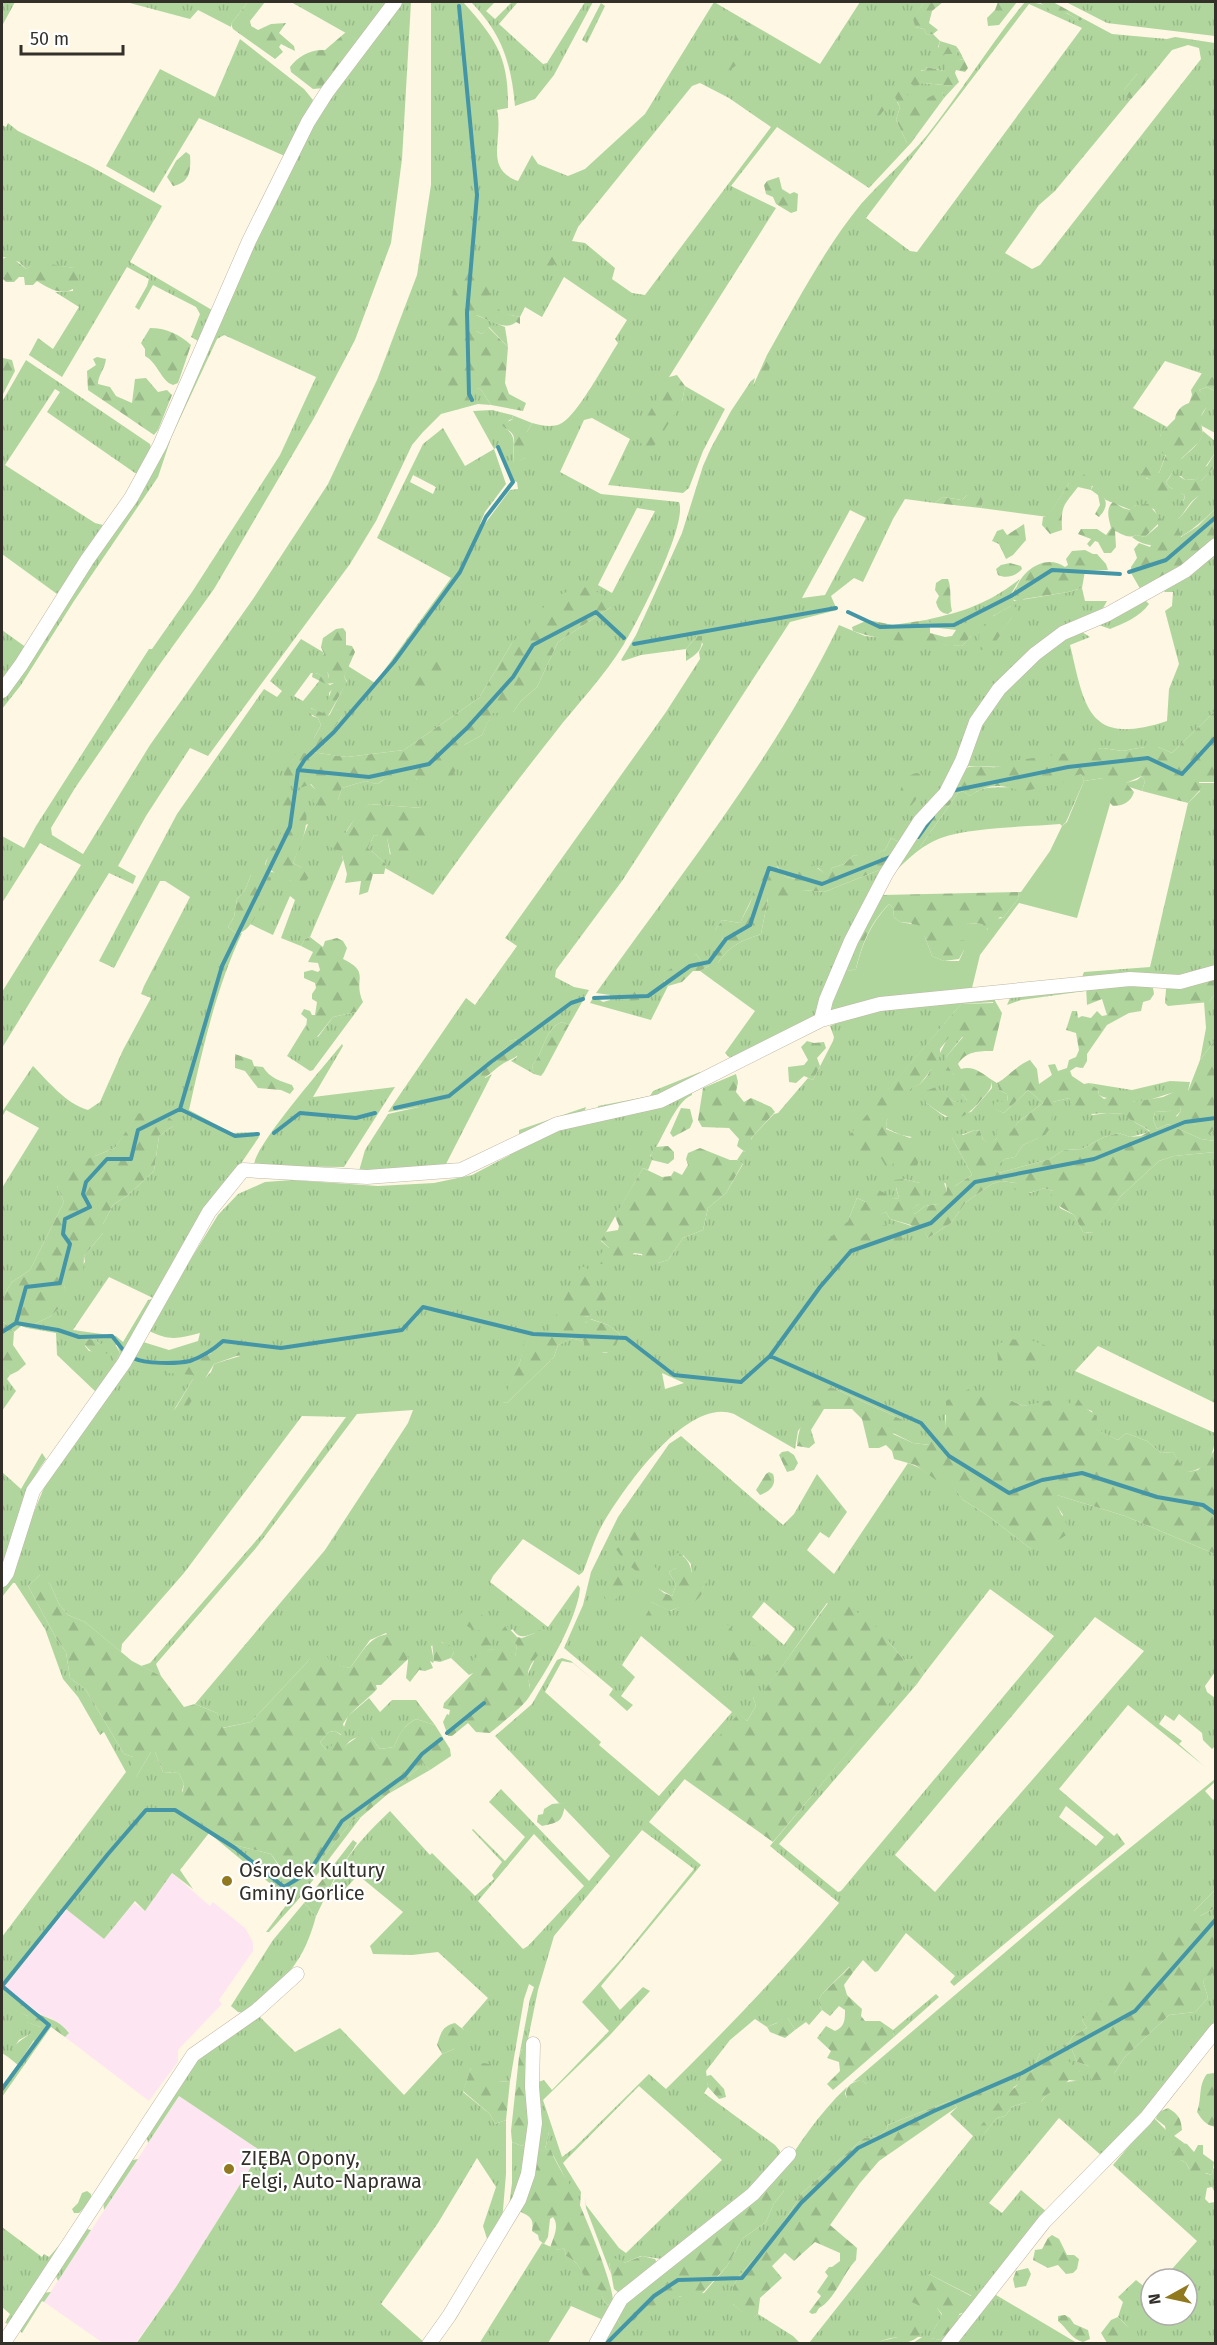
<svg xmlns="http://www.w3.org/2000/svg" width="1217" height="2345" viewBox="0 0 1217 2345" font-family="'Fira Sans',sans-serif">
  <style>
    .commercial { fill: #fde6f2 }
    .grass { fill: url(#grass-tufts); fill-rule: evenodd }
    .forest { fill: url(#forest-firs); fill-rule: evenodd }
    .park { fill: #b0d69e }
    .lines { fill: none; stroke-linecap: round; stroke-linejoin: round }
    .stream { stroke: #4496a6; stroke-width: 4 }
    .minor-casing { stroke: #bfb8a6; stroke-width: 15 }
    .minor { stroke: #fff; stroke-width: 14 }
    .poi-dot { fill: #91791f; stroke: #fff; stroke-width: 2 }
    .labels { text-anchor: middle; stroke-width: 4.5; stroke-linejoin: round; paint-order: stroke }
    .poi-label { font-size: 20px; fill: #323029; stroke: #fff; text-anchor: start }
  </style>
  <defs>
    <pattern id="grass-tufts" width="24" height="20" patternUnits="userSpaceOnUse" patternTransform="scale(1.5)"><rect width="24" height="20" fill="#b0d69e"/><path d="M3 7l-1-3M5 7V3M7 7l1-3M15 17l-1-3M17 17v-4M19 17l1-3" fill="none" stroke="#98b888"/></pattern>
    <pattern id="forest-firs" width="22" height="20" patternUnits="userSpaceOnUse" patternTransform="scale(1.5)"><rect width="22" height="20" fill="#b0d69e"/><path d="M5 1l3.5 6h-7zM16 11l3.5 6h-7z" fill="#98b888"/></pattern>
  </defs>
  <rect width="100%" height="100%" fill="#fef7e4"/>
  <path class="commercial" d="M 172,1873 L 210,1906 L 213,1902 L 245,1928 L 253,1942 L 253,1951 L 219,2000 L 222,2004 L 178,2050 L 178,2062 L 149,2101 L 65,2037 L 69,2032 L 51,2018 L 43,2016 L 4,1986 L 67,1909 L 104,1939 L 134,1903 L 145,1911 Z
    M 179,2096 L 261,2151 L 176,2287 L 136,2343 L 103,2343 L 44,2302 Z"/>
  <path class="grass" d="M 2,2 L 15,2 L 2,26 Z
    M 126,2 L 248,2 L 231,24 L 231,27 L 198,10 L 190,19 Z
    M 291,2 L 389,2 L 360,41 Z
    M 401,2 L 411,2 L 402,159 L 391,243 L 355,340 L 314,418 L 214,589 L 160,664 L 75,788 L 51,828 L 52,835 L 83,854 L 150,745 L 253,599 L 328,484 L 377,380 L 417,275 L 431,185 L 431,2 L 463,2 C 495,38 509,56 508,108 L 497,110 C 504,139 483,168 518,181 L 532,155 L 538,164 L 568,176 L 585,169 L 645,114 L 714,2 L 820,64 L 860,2 L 924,2 L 914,18 L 915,27 L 924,29 L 927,35 L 933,34 L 940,41 L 938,47 L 945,54 L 956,54 L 959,50 L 964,60 L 959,59 L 944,71 L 927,67 L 924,71 L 921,70 L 923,83 L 955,86 L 944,98 L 942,92 L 921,102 L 897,102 L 900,107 L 896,120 L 907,143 L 911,143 L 869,188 L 777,127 L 731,186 L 776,208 L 669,377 L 682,402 L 685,386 L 725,409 L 703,451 L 689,488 L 683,493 L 608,485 L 630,439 L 592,418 L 584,420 L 560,472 L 601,494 L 679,502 C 688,524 638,622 624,644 C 604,677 577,704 554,734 C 512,787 472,840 433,895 L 385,868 L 386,864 L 368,848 L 374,835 L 387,837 L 390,855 L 422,808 L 369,804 C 354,820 337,835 343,860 L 310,937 L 305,939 L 301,946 L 281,938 L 295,900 L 290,896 L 273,935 L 250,924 L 264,896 L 251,875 L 245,890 L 237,899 L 234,917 L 228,927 L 237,934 L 242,933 C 216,988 202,1051 189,1110 L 232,1133 L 257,1132 L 259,1137 L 179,1254 L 153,1298 L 109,1277 L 73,1330 L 116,1336 L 123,1342 L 148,1300 L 152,1299 L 123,1354 L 97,1393 L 57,1355 L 56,1333 L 27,1328 L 51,1316 L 68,1298 L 64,1286 L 85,1262 L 84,1256 L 103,1233 L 103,1224 L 113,1205 L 128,1195 L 154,1171 L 159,1136 L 173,1126 L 138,1114 L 115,1148 L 95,1156 L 57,1186 L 64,1202 L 30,1270 L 12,1282 L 5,1293 L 5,1305 L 21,1326 L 14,1332 L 5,1323 L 2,1322 L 2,1188 L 39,1128 L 6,1110 L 2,1117 L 2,1112 L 33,1066 C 49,1082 65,1103 88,1110 L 100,1102 L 123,1050 L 151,998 L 141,994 L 144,986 L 190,897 L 165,881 L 160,881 L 114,968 L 99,961 L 177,814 L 264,689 L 277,697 L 282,691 L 270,681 L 301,639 L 323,652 L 329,679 L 316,673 L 311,673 L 294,696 L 303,701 L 320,680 L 330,685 L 334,683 L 334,687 L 329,693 L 329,700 L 323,714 L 311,708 L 312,716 L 318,718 L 321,725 L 314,738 L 324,745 L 342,716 L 338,709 L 328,718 L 347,681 L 344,677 L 348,666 L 375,683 L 451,578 L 377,538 L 423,444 L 443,428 L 465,466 L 494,449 L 473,411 L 492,410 L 512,415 L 513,419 L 509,420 L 506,429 C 519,437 511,450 514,463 L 525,458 L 527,432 L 532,423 C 540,425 551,428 560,424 C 576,418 607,360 618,343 L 615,339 L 627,320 L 564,277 L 542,317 L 525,307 L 520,317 L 505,314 L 496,308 L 458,266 L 474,392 L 478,388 L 482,391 L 491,405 L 478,404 L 441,414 L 423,432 L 412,445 L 376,521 L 350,564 L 208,756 L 190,748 L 146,816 L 118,866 L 136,876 L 133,884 L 109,873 L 2,1048 L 2,992 L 81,865 L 40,843 L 2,903 L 2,836 L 24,848 L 36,826 L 149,649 L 152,649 L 192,592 L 280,455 L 316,377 L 224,335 L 217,339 L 171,438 L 158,477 L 74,601 L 21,685 L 2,709 L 2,696 L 140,489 L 212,331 L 319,112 ZM 700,83 L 729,98 L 771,127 L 645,295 L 632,293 L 612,279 L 615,268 L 585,243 L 572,241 L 578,227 L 692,86 ZM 499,446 L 514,481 L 517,482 L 518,489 L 510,490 L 484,525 L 480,524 L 485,512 L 506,484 L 494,449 ZM 413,475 L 436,487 L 433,494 L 410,482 ZM 637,508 L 655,511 L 612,593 L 598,585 ZM 611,607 L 558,642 L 537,687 L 521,701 L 513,712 L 492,712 L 482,735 L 464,745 L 435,777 L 417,780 L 415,775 L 389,777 L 377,784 L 365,781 L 342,788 L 338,800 L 315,789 L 310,784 L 311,752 L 347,757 L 404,750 L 479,698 L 512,643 ZM 308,824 L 293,863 L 302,868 L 291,881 L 281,873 L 271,872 L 265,865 L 266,861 L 281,834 ZM 89,1339 L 96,1340 L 99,1344 L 117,1345 L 120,1353 L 116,1361 L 111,1353 L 89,1351 L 85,1346 L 85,1341 Z
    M 471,2 L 495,2 L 486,11 L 495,19 L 512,2 L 518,2 L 499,24 L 543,64 L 547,63 L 585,2 L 593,2 L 554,75 L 535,99 L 515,106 C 511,62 502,34 471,2 Z
    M 1025,2 C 1042,2 1066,11 1080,21 L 1084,19 L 1112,34 L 1167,39 L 1175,37 L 1215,43 L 1215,378 L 1165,361 L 1133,408 L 1167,427 L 1160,436 L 1166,454 L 1159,473 L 1154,470 L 1146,478 L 1185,495 L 1178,519 C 1188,510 1191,501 1201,494 L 1201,481 L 1215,466 L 1215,509 C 1195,529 1159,560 1132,537 L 1136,535 L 1145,537 L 1158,526 L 1158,517 L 1154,509 L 1136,505 L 1131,510 L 1106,500 L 1101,495 L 1098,495 L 1091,490 L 1093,486 L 1069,483 L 1048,517 L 981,508 L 983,502 L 967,495 L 962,500 L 943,497 L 935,503 L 905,499 L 893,519 L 863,582 L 854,578 L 831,596 L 837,610 L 790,622 L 622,881 L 556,970 L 555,977 L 574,987 L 589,990 L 569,1025 L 562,1022 C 544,1028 544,1054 532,1065 L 534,1074 L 511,1061 L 517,1057 L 518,1039 L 509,1041 L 506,1048 L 487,1061 L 482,1061 L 485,1078 L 492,1074 L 446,1164 L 452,1163 L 447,1167 L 359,1171 L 365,1150 L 388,1114 L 419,1107 L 388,1112 L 466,998 L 475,1005 L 517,946 L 505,938 L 666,712 L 700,659 L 699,652 L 703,644 L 697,636 L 686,649 L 641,655 L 623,661 L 621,660 L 636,635 L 682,533 L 703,466 L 711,448 L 731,411 L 751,381 L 755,378 L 753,386 L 772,355 L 767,355 C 796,304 824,249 861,204 C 882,180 908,159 928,134 C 962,91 990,44 1025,2 ZM 1029,4 L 1082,28 L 917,252 L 910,251 L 866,218 ZM 1188,45 L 1199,48 L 1201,59 L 1040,265 L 1032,269 L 1005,253 L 1039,205 L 1055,191 L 1131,99 L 1127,98 L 1124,90 L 1137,74 L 1146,77 L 1145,83 L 1172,50 ZM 850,510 L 866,518 L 825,595 L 802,598 Z
    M 1066,2 L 1215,2 L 1215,36 L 1107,23 Z
    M 601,3 L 605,6 L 587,43 L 582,40 Z
    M 240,39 L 304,89 L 313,100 L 287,157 L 199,118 L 154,193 L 106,166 L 160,69 L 215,97 Z
    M 8,123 L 18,131 L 90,166 L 162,206 L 130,262 L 212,310 L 198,341 L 191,337 L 200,314 L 196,307 L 153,285 L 139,310 L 135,307 L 147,286 L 149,279 L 127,267 L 62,377 L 29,355 L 38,338 L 53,349 L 79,307 L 55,292 L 73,291 L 74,268 L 38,263 L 26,269 L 19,262 L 4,257 L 2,259 L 2,125 L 6,127 Z
    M 476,315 L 505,327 L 508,347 L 489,327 L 482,334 L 476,331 Z
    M 26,360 L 150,444 L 151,448 L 138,474 L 135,473 L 47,412 L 60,392 L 55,389 L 5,465 L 95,523 L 103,525 L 57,594 L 2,554 L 2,402 Z
    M 1207,387 L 1215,391 L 1215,433 L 1202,426 L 1199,420 L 1207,406 L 1208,398 L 1199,390 Z
    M 1203,431 L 1215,441 L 1215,453 L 1197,479 L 1185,480 L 1181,476 L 1174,478 L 1173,489 L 1169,487 L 1166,482 C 1171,477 1172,471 1176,465 C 1184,454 1201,446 1203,431 Z
    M 1215,549 L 1215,711 L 1172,753 L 1158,747 L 1145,747 L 1122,751 L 1103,748 L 1005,767 L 969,766 L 963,769 L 979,728 L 994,702 L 1045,649 L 1082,632 L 1090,637 L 1070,645 C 1085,708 1088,747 1167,721 L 1169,689 L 1179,664 L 1165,611 L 1172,606 L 1173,592 L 1165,592 L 1162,589 Z
    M 1020,579 L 1011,594 L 1014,601 L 1068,592 L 1082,588 L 1085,601 L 1107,601 L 1101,612 L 1025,654 L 940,792 L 901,843 L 891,838 L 885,850 L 866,858 L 854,855 L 844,864 L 832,868 L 828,876 L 818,868 L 796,879 L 786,877 L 777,866 L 754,894 L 740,923 L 722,920 L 715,930 L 723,937 L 720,949 L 712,959 L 718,963 C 730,945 741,941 761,934 L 768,898 L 803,890 L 824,892 L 887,867 L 862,910 L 813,1019 L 731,1059 L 725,1053 L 755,1011 L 700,971 L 709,966 L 704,965 L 696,954 L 664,981 L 668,986 L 651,1020 L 590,1003 L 594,996 L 603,1002 L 610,1000 L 610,995 L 596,993 C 681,874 775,757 839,625 L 865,636 L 962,646 L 971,636 L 960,625 L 957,630 L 930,627 L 930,623 L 926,620 C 966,611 987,604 1020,579 ZM 1011,606 L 1012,617 L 996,640 L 993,616 Z
    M 1145,600 L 1149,604 C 1140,617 1124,623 1110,629 L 1099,625 Z
    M 2,630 L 27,648 L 2,684 Z
    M 1081,774 L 1084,781 L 1066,822 L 1062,826 L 1060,824 C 1026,827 971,827 941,838 C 921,845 900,865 888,881 L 908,845 L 920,847 L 958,793 L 963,791 L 970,796 C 984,785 994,788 1011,787 C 1031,785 1062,781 1081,774 Z
    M 1142,776 L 1145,781 L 1142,791 L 1129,787 L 1125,783 L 1137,780 Z
    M 1198,783 L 1215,783 L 1215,970 L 1177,979 L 1082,977 L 1084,972 L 1150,967 L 1188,803 L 1200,791 Z
    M 1086,987 L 1085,991 L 1021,1000 L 1007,1005 L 1010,998 Z
    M 1215,994 L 1215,1040 L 1200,1060 L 1206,1028 L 1204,1002 L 1209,1002 Z
    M 994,999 L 994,1002 L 961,1004 L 843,1144 L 877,1151 L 912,1137 L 901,1135 L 886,1128 L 887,1120 C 900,1109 900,1100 909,1090 C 912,1086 918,1086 921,1083 C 934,1070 941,1048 952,1031 L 963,1036 L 946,1057 L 962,1094 L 967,1100 L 965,1104 L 953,1101 L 944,1094 L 926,1103 L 945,1117 L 971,1112 L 992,1088 L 992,1080 L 997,1083 L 999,1090 L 1007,1094 L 1008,1102 L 995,1102 L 995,1109 L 1004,1113 L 1028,1090 L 1043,1103 L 1018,1122 L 1011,1133 L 997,1138 L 990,1145 L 983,1139 L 980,1131 L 975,1130 L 952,1138 L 972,1175 L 955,1186 L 944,1183 L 947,1191 L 938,1204 L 925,1206 L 915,1214 L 910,1210 L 919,1204 L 920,1183 L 904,1179 L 896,1188 L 899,1198 L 893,1199 L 882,1192 L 866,1202 L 857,1198 L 848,1221 L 840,1230 L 857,1231 L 873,1217 L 886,1212 L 890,1219 L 924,1230 L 928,1238 L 951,1223 L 966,1202 L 992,1184 L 1001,1181 L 1016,1183 L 1030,1193 L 1044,1188 L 1053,1191 L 1060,1208 L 1074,1215 L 1083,1232 L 1093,1233 L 1121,1196 L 1159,1161 L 1174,1156 L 1215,1152 L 1215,1403 L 1098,1346 L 1075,1371 L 1215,1433 C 1215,1452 1210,1467 1189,1472 L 1183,1469 L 1173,1452 L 1161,1453 L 1147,1441 L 1126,1433 L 1118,1440 L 1095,1429 L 1092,1411 L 1071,1404 L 1041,1403 L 1023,1406 L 1010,1400 L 945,1415 L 946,1427 L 930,1445 L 913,1443 L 893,1433 L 901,1419 L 831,1387 L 798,1431 L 795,1449 L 734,1414 C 688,1396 625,1487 605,1520 C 595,1536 590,1555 583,1572 L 579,1575 L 523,1539 L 493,1576 L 490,1582 L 548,1627 L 578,1585 L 580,1588 C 578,1618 546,1672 529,1697 L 530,1686 L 527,1676 L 534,1661 L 535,1633 C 524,1637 520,1639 512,1629 L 507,1636 L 517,1645 L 515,1658 L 501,1649 L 488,1650 L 473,1673 L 469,1675 L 451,1658 L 454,1652 L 442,1642 L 431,1646 L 434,1661 L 433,1663 L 430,1661 L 408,1661 L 408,1658 L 386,1633 L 370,1640 L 350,1668 L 310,1659 L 251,1722 L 222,1728 L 217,1713 L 195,1704 L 325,1550 L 408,1423 L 413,1410 L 357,1414 L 256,1548 L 156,1664 L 161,1676 L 141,1666 L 150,1663 L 261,1535 L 346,1417 L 302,1416 L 184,1573 L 122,1644 L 121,1652 L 85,1622 L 68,1615 L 59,1604 L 50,1584 L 40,1575 L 28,1586 L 56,1638 L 66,1652 L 70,1678 L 86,1690 L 124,1754 L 133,1757 L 136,1777 L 151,1752 L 155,1752 L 163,1772 L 179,1773 L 184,1784 L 182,1791 L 234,1845 L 271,1854 L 282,1871 L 309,1875 L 353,1820 L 361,1817 L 297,1901 L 269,1932 L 266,1932 L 290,1900 L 209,1833 L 180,1870 L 193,1889 L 172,1873 L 145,1911 L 135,1901 L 104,1939 L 66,1909 L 5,1986 L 26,2005 L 21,2005 L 21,2013 L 28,2016 L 27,2022 L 41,2027 L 51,2027 L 2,2097 L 2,2087 L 34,2041 L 30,2034 L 19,2040 L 8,2057 L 2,2053 L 2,1937 L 126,1772 L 104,1732 L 100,1735 L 78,1697 L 63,1679 L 45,1629 L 15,1583 L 13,1583 L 2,1597 L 2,1589 L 48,1478 L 140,1341 L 169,1350 L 198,1341 L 200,1333 C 177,1339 169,1341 147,1330 L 218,1215 L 238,1194 L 265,1182 L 292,1180 L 378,1186 L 434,1183 L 472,1175 L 510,1155 L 510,1151 L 550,1132 L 692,1091 L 692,1095 C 674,1102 663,1141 650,1156 L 652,1160 L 648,1170 L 643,1168 L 601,1241 L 609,1248 L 609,1251 L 614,1258 C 635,1253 639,1252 658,1263 L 668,1260 L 683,1238 L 703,1230 L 708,1208 L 726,1193 L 743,1164 L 737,1160 L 743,1151 L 745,1152 L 753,1136 L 774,1114 L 778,1113 L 808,1078 L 813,1080 L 833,1041 L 834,1037 L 830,1026 L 868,1010 ZM 592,1273 L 592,1291 L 596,1308 L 590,1316 L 583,1317 L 586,1323 L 591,1319 L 608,1325 L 620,1334 C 613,1359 607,1351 584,1353 L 584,1341 L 569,1338 L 567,1341 L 558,1345 L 554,1357 L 507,1403 L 503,1402 L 520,1362 L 525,1342 L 538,1333 L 550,1333 ZM 209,1353 L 240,1356 L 214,1364 L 211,1372 L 174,1410 L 193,1379 L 193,1375 L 167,1364 L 193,1362 ZM 662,1373 L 684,1383 L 665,1389 Z
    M 356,1012 L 313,1070 L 310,1071 L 287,1056 L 306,1025 L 306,1028 L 318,1037 L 333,1017 Z
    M 342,1044 L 343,1046 L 313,1097 L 395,1087 L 344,1167 L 254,1166 C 253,1147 327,1063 342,1044 Z
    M 700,1072 L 699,1078 C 666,1094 634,1102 598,1108 L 598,1106 L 650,1096 L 653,1091 Z
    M 1170,1081 L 1190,1082 L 1188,1091 C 1170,1090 1154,1101 1136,1102 C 1130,1102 1124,1098 1117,1098 C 1110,1098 1105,1099 1099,1095 L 1098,1089 L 1089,1083 L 1132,1090 Z
    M 1069,1098 L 1072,1106 L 1093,1115 L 1107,1113 L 1125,1114 C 1132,1123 1141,1124 1150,1132 L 1130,1137 L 1119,1133 L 1104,1137 L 1082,1149 L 1064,1150 L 1050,1159 L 999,1173 L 993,1169 L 1005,1159 L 1015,1157 L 1023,1145 L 1038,1138 L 1053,1102 Z
    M 586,1107 L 585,1110 L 519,1136 L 519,1130 Z
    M 1176,1107 L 1180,1107 L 1181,1111 L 1176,1116 L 1190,1125 L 1196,1124 L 1210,1134 L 1215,1128 L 1215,1141 L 1201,1139 L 1168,1124 L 1157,1129 L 1153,1120 L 1155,1112 L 1169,1111 Z
    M 2,1363 L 10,1375 L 7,1379 L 16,1391 L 2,1411 Z
    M 681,1436 L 783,1525 L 794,1514 L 817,1474 L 847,1512 L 829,1538 L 820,1532 L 807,1550 L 834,1574 L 908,1463 C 926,1469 929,1479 950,1482 L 963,1500 L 987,1515 L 1031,1549 L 1063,1515 L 1057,1506 L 1057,1495 L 1125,1516 L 1215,1554 L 1215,1672 L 1205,1686 L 1207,1692 L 1215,1698 L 1215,1746 L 1212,1749 L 1203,1740 L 1202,1733 L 1179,1714 L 1174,1721 L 1165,1715 L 1159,1724 L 1182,1741 L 1179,1744 L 1204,1766 L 1128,1705 L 1059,1789 L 1114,1836 L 1117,1833 L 1125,1844 L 954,1986 L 950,1982 L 955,1976 L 906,1933 L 878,1971 L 875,1972 L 863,1960 L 854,1971 L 849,1967 L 822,1994 L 818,2001 L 822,2010 L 809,2025 L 806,2022 L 795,2030 L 788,2018 L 767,2027 L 755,2019 L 730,2040 L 706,2071 L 708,2087 L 704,2093 L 775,2145 L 780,2151 L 779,2162 L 758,2183 L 662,2259 L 641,2256 L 624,2263 L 609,2262 L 611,2274 L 586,2208 L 585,2197 L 586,2205 L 619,2248 L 626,2253 L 722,2160 L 639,2086 L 563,2163 L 581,2192 L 580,2206 L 551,2151 L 545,2149 L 549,2132 L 539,2131 L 538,2082 L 544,2080 L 552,2090 L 609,2031 L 582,2002 L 621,1959 L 694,1869 L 642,1830 L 554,1936 L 538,1990 L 527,2044 L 530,2058 L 522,2049 L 519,2057 L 530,1999 L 534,1987 L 529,1984 L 524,1999 L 510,2081 L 498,2082 L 471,2068 L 463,2092 L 490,2114 L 495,2124 L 506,2120 L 506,2174 L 502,2222 L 488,2242 L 483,2226 L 496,2187 L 477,2158 L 438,2223 L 381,2304 L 425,2343 L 136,2344 L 176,2287 L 261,2151 L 179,2096 L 148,2143 L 146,2134 L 184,2076 L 202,2055 L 258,2015 L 295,2052 L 340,2028 L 404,2095 L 442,2054 L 454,2049 L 464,2030 L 462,2028 L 488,1998 L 438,1952 L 412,1955 L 373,1954 L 370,1946 L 403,1912 L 358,1875 L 337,1898 L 329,1892 C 344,1857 364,1836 390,1811 L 430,1855 L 432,1853 L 475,1896 L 494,1879 L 492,1875 L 502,1862 L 472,1830 L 473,1829 L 505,1861 L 525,1837 L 489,1802 L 501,1789 L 589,1881 L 610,1856 L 564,1808 L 564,1804 L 559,1803 L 495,1736 L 532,1704 L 557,1660 L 562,1658 L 571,1661 L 596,1682 L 573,1663 L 562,1661 L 545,1692 L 601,1742 L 599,1745 L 659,1796 L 732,1712 L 641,1636 L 622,1665 L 635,1677 L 621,1696 L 633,1705 L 627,1711 L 609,1695 L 613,1689 L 564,1648 L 583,1605 L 591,1572 L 618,1517 L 669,1444 ZM 683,1555 L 691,1564 L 692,1573 L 704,1585 C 699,1605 687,1602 671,1611 L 651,1602 L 655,1587 L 672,1596 L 676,1585 L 669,1572 L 676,1568 ZM 990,1589 L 1054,1636 L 841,1891 L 838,1892 L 779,1844 L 917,1684 L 908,1680 L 770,1846 L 839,1903 C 785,1969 727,2029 666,2089 L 649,2074 L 574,2148 L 562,2157 L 543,2100 L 610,2035 L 650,1991 L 643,1987 L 620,2010 L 601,1986 L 701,1865 L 649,1822 L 739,1714 L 747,1721 L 756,1706 L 753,1697 L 764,1692 L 827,1603 L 888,1641 L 904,1660 L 915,1659 L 924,1674 ZM 764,1602 L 795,1629 L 784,1645 L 752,1617 ZM 1095,1617 L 1144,1651 L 935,1892 L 895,1855 ZM 1066,1806 L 1104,1837 L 1096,1846 L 1059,1817 ZM 534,1834 L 584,1886 L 528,1946 L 523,1949 L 478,1901 Z
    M 42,1453 L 46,1459 C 22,1491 13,1534 2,1572 L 2,1472 L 21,1489 Z
    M 369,1698 L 380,1712 L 392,1700 L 416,1700 L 435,1725 L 416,1719 C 404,1725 399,1734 394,1747 L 380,1749 L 371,1737 C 358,1736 350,1737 344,1749 L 326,1750 L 320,1742 L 329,1732 L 335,1731 L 341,1735 L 348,1716 Z
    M 422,1761 L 430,1770 L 388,1794 L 417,1769 Z
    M 1215,1779 L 1215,1782 L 1205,1791 L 1213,1800 L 1215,1798 L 1215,1890 L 1194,1911 L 1200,1916 L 1215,1908 L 1215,1925 L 1202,1925 L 1082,2020 L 1087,2028 L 1073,2036 L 1069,2043 L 1064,2045 L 1072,2050 L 1077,2062 L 1089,2066 L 1091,2070 L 1114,2074 L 1124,2058 L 1169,2015 L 1195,2012 L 1208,1998 L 1203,1981 L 1215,1970 L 1215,2024 L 1145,2111 L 1103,2157 L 1059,2118 L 989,2203 L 1002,2213 L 1021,2190 L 1048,2213 L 986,2291 L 972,2296 L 929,2274 L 924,2308 L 937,2308 L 942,2315 C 939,2324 932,2329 931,2338 L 940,2340 L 958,2325 L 959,2315 L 969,2311 L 944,2343 L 913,2343 L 922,2337 C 907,2336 895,2336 881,2341 L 880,2343 L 809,2343 L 973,2136 L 950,2114 L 957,2107 L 950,2101 L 887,2125 L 888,2128 L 879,2136 L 864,2138 L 802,2193 L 778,2231 L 739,2276 L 733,2287 L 733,2304 L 752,2320 L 758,2314 L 793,2336 L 800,2343 L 598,2344 L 616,2316 L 623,2330 C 631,2324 636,2314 643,2309 C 659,2299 686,2295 704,2293 L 727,2266 L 743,2238 L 766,2222 L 774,2203 L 784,2191 L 776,2179 C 798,2146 818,2114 847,2087 L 845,2094 L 847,2098 L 859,2098 L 867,2084 L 861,2080 L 853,2082 L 1078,1890 ZM 1040,2053 L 1080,2072 L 1077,2081 C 1062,2080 1049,2090 1041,2102 L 1026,2102 L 1012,2107 L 1005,2116 L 997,2118 L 983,2135 L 1014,2087 L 1026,2079 L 1032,2071 Z
    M 304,1903 L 316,1916 C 303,1966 282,1982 244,2013 L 238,2012 L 231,2006 L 273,1940 Z
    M 936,1994 L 939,1997 L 894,2037 L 893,2030 Z
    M 1153,2117 L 1166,2130 L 1184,2143 L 1183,2143 L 1181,2160 L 1186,2163 L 1189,2169 L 1212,2175 L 1213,2168 L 1215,2170 L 1215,2193 L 1212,2187 L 1207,2188 L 1205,2199 L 1209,2203 L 1215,2202 L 1215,2343 L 1129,2343 C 1136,2332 1126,2325 1118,2317 L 1123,2302 L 1118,2297 L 1136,2280 L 1151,2292 L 1151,2315 L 1187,2315 L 1187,2279 L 1163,2279 L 1197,2241 L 1113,2165 Z
    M 530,2139 L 522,2180 L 508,2214 L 512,2183 L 512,2142 L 522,2146 Z
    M 138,2159 L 104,2210 L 103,2199 L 128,2161 Z
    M 2,2227 L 42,2257 L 44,2254 L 49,2257 L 62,2242 L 9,2324 L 5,2323 L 10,2314 L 2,2307 Z
    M 87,2229 L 91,2230 L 58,2281 L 55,2274 L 82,2233 Z
    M 542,2243 L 558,2250 L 564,2248 L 566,2256 C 586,2265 580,2282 600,2289 L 605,2303 L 613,2307 L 591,2343 L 589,2343 L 601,2319 L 571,2306 L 548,2343 L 479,2344 Z
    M 51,2292 L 44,2302 L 42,2301 L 22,2333 L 18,2328 L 41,2293 Z
    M 992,2292 L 996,2295 L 1077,2343 L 950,2344 Z"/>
  <path class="forest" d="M 248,2 L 265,2 L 250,21 L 251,26 L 258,30 L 271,24 L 286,23 L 279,33 L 294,46 L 295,51 L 281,44 L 279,47 L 283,52 L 275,59 L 233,29 L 231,24 Z
    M 924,2 L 943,2 L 932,11 L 929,23 L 938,30 L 933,34 L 927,35 L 924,29 L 915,27 L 913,18 Z
    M 998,2 L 1017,2 L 999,25 L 988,26 L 987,18 L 995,10 Z
    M 1039,2 L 1053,2 L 1084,19 L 1080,21 L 1067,13 L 1053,12 Z
    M 742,23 L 749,24 L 755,28 L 755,34 L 745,29 L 740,35 L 741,40 L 748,47 C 742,54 740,66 730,69 L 725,77 L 719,66 L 732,48 L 737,27 Z
    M 346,32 L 360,41 L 324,88 L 313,89 L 291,72 L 290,67 C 298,56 311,49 325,50 Z
    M 940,41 L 956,46 L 959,50 L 956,54 L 945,54 L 941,58 L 936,58 Z
    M 959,59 L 964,60 L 968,68 L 965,72 L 956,70 L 955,73 L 959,82 L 955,86 L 923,83 L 915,87 L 910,83 L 910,75 L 914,70 L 924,71 L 927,67 L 944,71 L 949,61 Z
    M 1142,71 L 1146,77 L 1145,83 L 1131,99 L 1127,98 L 1123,91 L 1137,74 Z
    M 888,85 L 890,103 L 880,115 L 874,117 L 868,114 C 868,104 878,88 888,85 Z
    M 894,89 L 901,90 L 906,95 L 916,96 L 921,101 L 942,91 L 944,98 L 911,143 L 907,143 L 896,120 L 900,107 L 894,95 Z
    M 186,152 L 190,155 C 191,170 190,183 173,186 L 167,177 L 176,161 Z
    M 779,177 L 782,189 L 790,194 L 794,192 L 798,194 L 797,211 L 791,213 L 776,204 L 773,197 L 766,194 L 764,185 L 767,181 Z
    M 552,246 L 560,255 L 563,271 L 560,273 L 557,271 L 555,264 L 548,270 L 537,263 L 551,250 Z
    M 10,256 L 26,269 L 38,262 L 74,268 L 79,275 L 80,284 C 65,298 51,290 37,281 L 33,285 L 25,285 L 24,277 L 19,277 L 14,282 L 6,282 L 2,278 L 2,259 Z
    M 458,266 L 479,268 L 493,289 L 487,298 L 494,301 C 498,314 508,314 520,317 L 520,324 L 516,322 C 505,332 489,319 476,315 L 476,331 L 482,334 L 488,327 L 508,347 L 505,383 L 509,394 L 526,403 L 523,411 L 491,405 L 482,391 L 478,388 L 466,405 L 456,399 L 436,380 Z
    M 150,328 C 166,328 179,334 191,345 L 178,383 L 173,385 C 161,381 158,363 145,356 L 145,349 L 141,343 Z
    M 767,355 L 773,355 C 770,369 767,380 756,389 L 753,386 Z
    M 97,357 L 106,359 C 105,369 98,375 98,384 L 110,387 L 116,396 L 132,403 L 135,379 L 146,378 L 158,392 L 167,390 L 172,395 L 158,430 L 154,435 L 88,390 L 87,371 L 96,365 L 93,359 Z
    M 3,358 L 12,360 L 15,371 L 2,396 Z
    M 1202,373 L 1216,378 L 1215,391 L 1207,387 L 1199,390 L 1212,400 C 1211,403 1208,405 1206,408 C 1198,416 1202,425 1203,434 L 1199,442 L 1182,458 L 1166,482 L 1169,487 L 1173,489 L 1173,478 L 1176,474 L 1185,480 L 1197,479 L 1203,467 L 1207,466 L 1215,453 L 1215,466 L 1201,481 L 1203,488 L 1201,495 C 1189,500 1187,511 1178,519 L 1175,518 L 1177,508 L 1184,500 L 1185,495 L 1180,493 L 1173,502 L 1164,499 L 1150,488 L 1150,480 L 1140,473 L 1140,465 L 1143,462 L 1149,463 L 1159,473 L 1166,455 L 1158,450 C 1155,437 1166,428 1175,419 C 1176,411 1182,405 1189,403 L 1192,395 L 1191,390 Z
    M 677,375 L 685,386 L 682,402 L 655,445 L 646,449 L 638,439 L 645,420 L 669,377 Z
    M 512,415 L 532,423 L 527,432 L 536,443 L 525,458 L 514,464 C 512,456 516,440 513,435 C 511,431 505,429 502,425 L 513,419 Z
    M 1085,474 L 1093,480 L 1091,490 L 1078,487 C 1063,506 1061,506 1062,530 L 1050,534 L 1042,525 L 1043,517 L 1048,516 L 1069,483 Z
    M 1101,494 C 1109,501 1106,510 1099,517 L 1095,514 L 1100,505 L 1098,495 Z
    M 967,495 L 980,495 L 983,502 L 981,508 L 935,503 L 943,497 L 962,500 Z
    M 1113,502 L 1123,508 L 1130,510 L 1136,505 L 1148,504 L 1162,520 L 1145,537 L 1136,535 C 1128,539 1122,534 1115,531 L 1116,547 L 1111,553 L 1104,553 L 1098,542 L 1095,541 L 1090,547 L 1087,544 L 1091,539 L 1078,534 L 1081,529 L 1097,529 L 1106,535 L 1111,528 C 1109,519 1105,509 1113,502 Z
    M 1215,509 L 1215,539 L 1175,571 L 1142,592 L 1131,573 L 1131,567 L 1137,558 L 1134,549 L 1139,543 L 1150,547 C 1155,536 1164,524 1178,526 L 1181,537 L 1198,526 Z
    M 1024,524 L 1026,540 L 1013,555 L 1006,559 L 999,544 L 992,541 L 997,531 L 1003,529 L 1007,535 Z
    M 1085,550 L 1093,554 L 1097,554 L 1106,564 L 1108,570 L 1085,571 L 1082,588 L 1068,592 L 1024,599 L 1020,602 L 1012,599 C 1011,593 1014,592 1017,586 C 1025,568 1047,554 1065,567 L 1068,565 L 1066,559 L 1072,551 Z
    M 1010,563 L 1021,566 L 1022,569 C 1016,576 1006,579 998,575 L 996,569 L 1001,565 Z
    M 942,579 L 948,579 C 952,589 949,599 952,611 L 948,614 C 940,613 938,609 936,602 L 939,596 L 935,590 L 936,583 Z
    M 588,587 L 608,598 L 611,607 L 558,642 L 537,687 L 521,701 L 513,712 L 492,713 L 482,735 L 464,745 L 464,756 L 451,778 L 436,777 L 432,786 L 419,797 L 412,789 L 417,780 L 415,776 L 404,781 C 393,774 387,778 377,784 L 365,781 L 342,788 L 338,800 L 324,809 L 313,802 L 315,789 L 311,784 L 300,788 L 284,776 L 283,764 L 289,756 L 311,752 L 347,757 L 404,750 L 479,698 L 512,643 L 552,598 L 574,589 Z
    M 1011,606 L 1018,608 L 993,646 L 981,650 C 973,626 992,616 1011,606 Z
    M 868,620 L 893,625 L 926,620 L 930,623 L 930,633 L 945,637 L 952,636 L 960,624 L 966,623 L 972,629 L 971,636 L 962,646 C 926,643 887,643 853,631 L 852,627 Z
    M 343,628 L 346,632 L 346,645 L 352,646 L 355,652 L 344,677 L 347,682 L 328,716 L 338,709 L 341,709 L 342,716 L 324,745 L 305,748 L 296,747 L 293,743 L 302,732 L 314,738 L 321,725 L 318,718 L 307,712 L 310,708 L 323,713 L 334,683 L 326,684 L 312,677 L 313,672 L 329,678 L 328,673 L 322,669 L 318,663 L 324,654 L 321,647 L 323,638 L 336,629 Z
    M 697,636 L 702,636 C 703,650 697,654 686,661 L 686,649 Z
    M 435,653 L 445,658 L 449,676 C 440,687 428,692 418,702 L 409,695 C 414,681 421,675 419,659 L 425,654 Z
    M 1215,711 L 1215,782 L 1199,782 L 1200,790 L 1188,803 L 1142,791 L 1145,781 L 1142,776 L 1126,783 L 1134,792 C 1131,802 1123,806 1113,806 L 1109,802 L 1103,778 L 1084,781 L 1081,774 L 1076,776 L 1073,780 L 1021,792 C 1003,783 986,784 970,796 L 963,791 L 958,793 L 920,847 L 913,852 L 910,850 L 908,845 L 963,769 C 980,761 996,774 1013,761 L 1103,748 L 1122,751 L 1145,747 L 1158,747 L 1172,753 Z
    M 916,773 L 922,774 C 924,787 917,803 906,810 L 898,807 C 899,794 901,777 916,773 Z
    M 289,794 L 305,805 C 310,826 301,844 293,863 L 302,868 L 309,877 L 302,886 C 293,882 271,872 265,866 L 270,850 L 281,834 L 278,804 Z
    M 369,804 L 422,808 L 430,813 C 425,840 427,848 402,862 L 392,860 L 387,838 L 374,835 L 368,848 L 386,864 L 384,874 L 373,874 L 368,892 L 359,895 L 361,881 L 345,883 L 347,874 L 341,851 L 333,849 L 326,842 L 327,834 L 335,832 L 343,837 L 359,812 Z
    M 891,838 L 901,843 L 887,867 L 824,892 L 803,890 L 789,906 L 768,898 L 761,934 C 741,941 730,945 718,963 L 713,965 L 712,959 L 720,949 L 723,937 L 716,934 L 715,930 L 722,920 L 740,923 C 746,910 755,899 753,885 L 766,863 L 772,861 L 786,877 L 796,879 L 800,865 L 809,863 L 828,875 L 832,868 L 844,864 L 854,855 L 866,857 L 885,850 Z
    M 258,868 L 271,878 L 270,884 C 262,899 255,930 237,934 L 228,927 L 234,917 L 237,899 L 245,890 L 251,875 Z
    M 1019,892 L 1018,899 L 1003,918 L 1000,917 L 986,930 L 982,924 L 968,923 L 964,928 L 964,950 L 959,959 L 944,961 L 932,956 L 925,937 L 911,923 L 900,922 L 894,917 L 893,908 L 889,904 C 870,923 862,944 856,969 L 849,971 L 844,967 L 882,895 Z
    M 310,937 L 323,947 L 325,941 L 337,938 L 343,941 L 347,948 L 343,959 C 372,973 352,979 363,1002 L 356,1012 L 333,1017 L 317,1037 L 312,1039 L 306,1028 L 307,1019 L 301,1014 L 304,1009 L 310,1011 L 312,1015 L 315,1015 L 317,1002 L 312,999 L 312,994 L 316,988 L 315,983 L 304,978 L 304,972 L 312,970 L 318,972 L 320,970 L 318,963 L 308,962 L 313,952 L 301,946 L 305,939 Z
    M 696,954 L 704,965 L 708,964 L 709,966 L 700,971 L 693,971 L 682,982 L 668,986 L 663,977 L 667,971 Z
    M 1215,979 L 1215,994 L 1209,1002 L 1168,1006 L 1165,1003 L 1166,989 L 1170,986 Z
    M 1119,985 L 1146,986 L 1153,988 L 1154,994 L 1150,1000 L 1143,1002 L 1141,1011 L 1129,1013 L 1107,1025 L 1087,1054 L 1087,1061 L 1083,1068 L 1076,1067 L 1070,1071 L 1072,1076 L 1084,1084 L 1089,1083 L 1098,1089 L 1099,1095 L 1104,1099 L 1122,1093 L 1134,1102 L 1163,1097 L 1178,1090 L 1188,1091 L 1200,1060 L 1215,1040 L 1215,1128 L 1210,1134 L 1201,1133 L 1196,1124 L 1186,1127 L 1176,1118 L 1181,1111 L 1180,1107 L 1169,1111 L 1155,1112 L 1153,1120 L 1157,1129 L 1168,1124 L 1201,1139 L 1215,1141 L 1215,1152 L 1174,1156 L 1159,1161 L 1121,1196 L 1094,1233 L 1083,1232 L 1074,1215 L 1049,1200 L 1053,1191 L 1044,1188 C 1034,1192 1025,1196 1014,1189 L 1017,1185 L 1016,1183 L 1001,1181 L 992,1184 L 966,1202 L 951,1223 L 928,1238 L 924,1231 L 916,1233 L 911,1225 L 890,1219 L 886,1212 C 863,1221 852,1243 829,1252 L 828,1240 L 848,1221 L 857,1198 L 866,1202 L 870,1186 L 891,1196 L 893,1199 L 899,1198 L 894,1180 L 904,1179 L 920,1183 L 925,1196 L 919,1204 L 911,1210 L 915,1214 L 925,1206 L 938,1204 L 939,1199 L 947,1191 L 945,1178 L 955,1186 L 972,1175 L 952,1138 L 956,1133 L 963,1135 L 975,1130 L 980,1131 L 983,1139 L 990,1144 L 997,1138 L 997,1130 L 1005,1126 L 1011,1132 L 1018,1122 L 1043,1103 L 1028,1090 L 1004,1113 L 994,1109 L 994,1102 L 1008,1101 L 1007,1094 L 999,1090 L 997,1083 C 1009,1076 1017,1065 1030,1060 L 1037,1069 L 1039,1084 L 1052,1075 L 1048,1065 L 1055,1064 L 1058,1071 L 1067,1068 L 1069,1060 L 1076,1057 L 1079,1050 L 1076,1033 L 1066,1030 L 1072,1011 L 1077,1011 L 1078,1018 L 1082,1016 L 1091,1018 L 1097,1011 L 1102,1016 L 1107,1015 L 1102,999 L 1087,1005 L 1086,987 ZM 1069,1098 L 1074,1115 L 1107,1113 L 1124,1114 C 1132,1123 1141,1124 1150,1131 L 1141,1136 L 1130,1137 L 1119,1133 L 1104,1137 L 1082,1149 L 1064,1150 L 1050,1159 L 999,1173 L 994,1169 L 1005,1159 L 1015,1157 L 1023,1145 L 1045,1135 L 1051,1127 L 1053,1102 Z
    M 635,987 L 643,987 L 649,992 L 647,999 L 626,1002 L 622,1000 L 623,993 Z
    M 994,999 L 1002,1013 L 993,1051 C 979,1051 966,1051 958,1064 L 961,1069 C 973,1065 982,1073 992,1080 C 992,1089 987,1093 981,1100 C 959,1126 951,1121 926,1103 L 923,1092 L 936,1087 L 953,1101 L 964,1103 L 967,1100 L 962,1094 L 951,1090 L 950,1080 L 954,1075 L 951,1071 L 942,1070 L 946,1057 L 963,1037 L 953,1032 L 940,1049 L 940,1056 L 934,1066 L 920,1084 L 910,1089 L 910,1103 L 887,1120 L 886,1129 C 899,1135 912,1137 924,1145 L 917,1166 L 903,1167 L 894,1163 L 891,1166 L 885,1165 L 877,1151 L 867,1155 L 842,1144 L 961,1004 L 993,1003 Z
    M 562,1022 L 569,1025 L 544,1072 L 541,1076 L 534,1074 L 532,1065 C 544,1054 544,1028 562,1022 Z
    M 518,1039 L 523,1046 C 517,1061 512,1057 501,1065 C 491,1072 488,1078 475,1081 L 472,1074 L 478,1062 L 487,1060 L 506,1048 L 508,1041 Z
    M 807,1041 L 814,1043 L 824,1042 L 826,1048 L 817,1058 L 820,1066 L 813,1080 L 804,1076 L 796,1083 L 789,1082 L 788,1067 L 804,1065 L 808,1060 L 801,1047 Z
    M 235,1054 L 252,1060 L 254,1066 L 263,1067 C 270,1078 280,1081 292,1085 L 294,1089 L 290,1094 L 281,1090 L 258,1088 L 245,1071 L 235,1068 Z
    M 736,1074 L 738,1082 L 736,1092 L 744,1102 L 751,1098 L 771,1107 L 775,1112 L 753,1136 L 751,1139 L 753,1141 L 751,1149 L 745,1152 L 737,1146 L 739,1139 L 729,1128 L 702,1127 L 698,1120 L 703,1088 Z
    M 681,1108 L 690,1109 L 693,1121 L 690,1128 L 673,1137 L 670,1133 Z
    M 159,1109 L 173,1121 L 173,1126 L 159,1136 L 154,1171 L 128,1195 L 113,1205 L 103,1224 L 103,1233 L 84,1256 L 83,1279 L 70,1281 L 64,1286 L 69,1298 L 51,1316 L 27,1328 L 21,1326 L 4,1305 L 5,1293 L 12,1282 L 30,1270 L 64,1202 L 57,1186 L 60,1170 L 115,1148 L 137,1114 Z
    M 668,1146 L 674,1152 L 674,1159 L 668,1164 L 652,1160 L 650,1157 L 655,1147 Z
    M 700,1148 L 730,1160 L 737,1160 L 743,1163 L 726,1193 L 708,1208 L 703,1230 L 683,1238 L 668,1260 L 658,1263 L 644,1263 L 642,1254 L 634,1253 L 629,1260 L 621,1263 L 614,1259 L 609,1263 L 599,1264 L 599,1255 L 604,1251 L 609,1251 L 609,1248 L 601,1240 L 606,1232 L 618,1230 L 619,1226 L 615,1216 L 643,1168 L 662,1177 L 671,1176 L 674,1171 L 682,1175 L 688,1165 L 686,1159 L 688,1153 Z
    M 889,1224 L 902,1226 L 906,1229 L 906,1236 L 901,1241 L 866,1249 L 859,1244 L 859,1240 C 868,1230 876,1227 889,1224 Z
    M 581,1267 L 585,1267 L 592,1273 L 592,1291 L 602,1292 L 606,1299 L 590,1316 L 584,1317 L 586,1323 L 590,1319 L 608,1325 L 620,1334 C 612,1362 610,1346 588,1357 L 584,1353 L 584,1341 L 569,1338 L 568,1341 L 558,1345 L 554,1357 L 507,1403 L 502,1402 L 520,1362 L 524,1342 L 531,1335 L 549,1333 L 549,1329 Z
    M 2,1322 L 5,1323 L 14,1332 L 13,1345 L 26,1364 L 18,1371 L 10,1375 L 2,1364 Z
    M 89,1339 L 96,1340 L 99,1344 L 114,1342 L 120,1353 L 116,1361 L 114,1361 L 111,1353 C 98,1354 94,1356 85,1345 L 85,1341 Z
    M 1008,1339 L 1033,1341 L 1050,1347 L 1052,1354 L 1045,1367 L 1030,1368 L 998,1361 L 997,1345 Z
    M 245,1348 L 245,1353 L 214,1364 L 186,1410 L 179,1414 L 174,1411 L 193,1379 L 193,1375 L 167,1373 L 168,1364 L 193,1362 L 218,1350 Z
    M 831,1387 L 901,1419 L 908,1425 L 904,1428 L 897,1427 L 893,1434 L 913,1443 L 929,1445 L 930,1437 L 946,1427 L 946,1401 L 969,1389 L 1010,1400 L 1023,1406 L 1061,1398 L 1071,1404 L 1073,1399 L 1078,1399 L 1084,1407 L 1097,1416 L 1096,1429 L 1118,1440 L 1126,1433 L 1147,1441 L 1161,1453 L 1173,1452 L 1183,1468 L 1189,1472 L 1198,1470 L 1215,1450 L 1215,1554 L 1125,1516 L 1057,1495 L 1057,1506 L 1071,1532 L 1049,1546 L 1031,1549 L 987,1515 L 963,1500 L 950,1483 L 936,1480 L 915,1465 L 894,1459 L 892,1451 L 886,1445 L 879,1448 L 869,1448 L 862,1419 L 852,1409 L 824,1409 L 811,1430 L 815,1443 L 809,1448 L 797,1446 C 799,1420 811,1402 831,1387 Z
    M 788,1451 L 794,1455 L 798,1463 L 794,1470 L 787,1472 L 779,1455 L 782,1452 Z
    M 769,1472 L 773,1474 C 777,1485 770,1491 760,1495 L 756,1490 L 766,1474 Z
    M 627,1525 L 643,1534 L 649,1542 L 647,1548 C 636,1547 631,1541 624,1532 Z
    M 621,1546 L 634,1556 L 653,1564 L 657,1570 L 648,1578 C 634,1572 624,1561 616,1549 Z
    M 677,1553 C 686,1556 690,1563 692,1573 L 700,1572 L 707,1578 L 707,1582 C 702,1587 704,1590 701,1595 C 695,1605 680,1606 670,1611 L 651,1602 L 648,1594 L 655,1586 L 664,1593 L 672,1596 L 676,1585 L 669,1572 L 676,1568 L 673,1559 Z
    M 621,1570 L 630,1576 L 630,1587 L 612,1602 L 604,1598 C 606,1585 609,1575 621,1570 Z
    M 41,1574 L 50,1584 L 59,1604 L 68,1615 L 85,1622 L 132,1661 L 161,1676 L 184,1707 L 195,1704 L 217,1713 L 223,1728 L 251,1722 L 310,1659 L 325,1653 L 331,1663 L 350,1668 C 366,1648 369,1634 397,1633 L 405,1641 L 408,1659 L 381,1685 L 376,1685 L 377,1689 C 366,1701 351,1710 343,1724 L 345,1730 L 342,1735 L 335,1731 L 329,1732 L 320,1742 L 326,1750 L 338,1741 L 344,1748 C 348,1742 353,1741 358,1736 C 362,1731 362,1729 367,1726 L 371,1737 L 380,1749 L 394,1747 C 399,1734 403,1726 416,1719 L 435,1725 L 450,1749 L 451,1756 L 430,1770 L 422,1762 L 417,1769 L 361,1817 L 353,1820 L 309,1875 C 286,1877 284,1872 271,1854 L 234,1845 L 180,1808 L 184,1784 L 179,1773 L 163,1772 L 155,1752 L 151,1752 L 136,1777 L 129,1773 L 133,1757 L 124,1754 L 86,1690 L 70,1678 L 66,1652 L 56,1638 L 28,1586 Z
    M 639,1601 L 647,1607 L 652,1616 L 649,1625 L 640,1625 L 626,1615 L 625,1609 L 627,1604 Z
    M 828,1603 L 845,1603 L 887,1635 L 888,1641 L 904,1660 L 915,1658 L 924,1674 L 917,1684 L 908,1681 L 773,1842 L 683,1778 L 739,1713 L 747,1721 L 756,1706 L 753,1697 L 756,1691 L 764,1691 Z
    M 470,1605 L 487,1619 L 487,1624 L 484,1629 L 476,1631 L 467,1626 L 462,1619 L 458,1621 L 455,1619 Z
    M 721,1622 L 725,1622 L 734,1632 L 741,1631 L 741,1641 L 732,1642 L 718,1629 Z
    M 506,1625 L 517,1637 L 522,1638 L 535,1633 L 539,1630 L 547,1629 L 550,1638 C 544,1653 534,1656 529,1669 C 525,1678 533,1687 529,1697 C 525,1705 498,1726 490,1733 L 476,1732 L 468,1723 L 452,1736 L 448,1736 L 443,1722 L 447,1714 L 449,1715 L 450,1710 L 443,1708 L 444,1703 L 473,1673 L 474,1659 L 488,1650 L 502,1648 L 515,1657 L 517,1645 L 507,1637 L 499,1634 Z
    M 473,1633 L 487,1636 L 492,1640 L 490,1645 L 463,1649 L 461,1647 L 464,1639 Z
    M 436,1640 L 451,1646 L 454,1652 L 451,1658 L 440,1662 L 434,1661 L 432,1642 Z
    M 754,1645 L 757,1653 C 747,1662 742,1664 729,1659 L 727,1651 L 735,1648 L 742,1651 Z
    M 769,1653 L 775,1659 L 760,1682 L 749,1691 L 739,1684 L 741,1678 Z
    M 420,1660 L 430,1661 L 433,1668 L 425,1671 L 419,1670 L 410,1682 L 406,1678 L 408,1661 Z
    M 562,1803 L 565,1804 C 562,1822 560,1822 542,1826 L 537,1822 L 538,1815 L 543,1814 L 544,1809 L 552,1804 Z
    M 353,1840 L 357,1843 L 336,1875 L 316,1916 L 304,1903 Z
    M 1215,1890 L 1215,1908 L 1200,1916 L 1196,1915 L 1194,1911 Z
    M 1184,1920 L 1202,1925 L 1215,1925 L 1215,1971 L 1203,1981 L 1208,1998 L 1195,2012 L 1169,2015 L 1124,2058 L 1114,2074 L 1107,2079 L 1091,2081 L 1089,2066 L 1077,2062 L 1072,2050 L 1066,2052 L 1063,2045 L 1069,2043 L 1073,2036 L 1087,2028 L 1082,2020 Z
    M 850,1967 L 854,1971 L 844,1985 L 847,1995 L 862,2009 L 861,2016 L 865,2021 L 880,2021 L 893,2030 L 894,2037 L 833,2090 L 827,2084 L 840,2071 L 839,2062 L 827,2058 L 831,2051 L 817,2038 L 826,2026 L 835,2031 C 845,2027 845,2019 845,2010 L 839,2006 L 830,2016 L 822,2010 L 818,2001 L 822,1994 Z
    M 21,2004 C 30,2005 35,2013 43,2016 C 54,2020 61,2023 69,2033 L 65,2037 L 51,2027 L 41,2027 L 26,2022 L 28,2016 L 20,2013 L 18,2010 Z
    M 782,2017 L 788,2018 L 795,2030 L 785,2038 L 770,2032 L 767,2027 L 777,2023 Z
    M 455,2023 L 464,2030 L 464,2039 L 454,2049 L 442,2054 L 437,2045 C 441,2033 442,2026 455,2023 Z
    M 30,2034 L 37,2035 L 18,2065 L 8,2057 C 12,2045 20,2041 30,2034 Z
    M 522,2049 L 525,2050 L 530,2058 L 530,2139 L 522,2146 L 512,2142 L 511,2131 L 519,2057 Z
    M 1058,2051 L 1080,2072 L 1081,2079 L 1077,2081 L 1069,2080 C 1058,2092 1050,2088 1041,2102 L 1026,2102 L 1012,2107 L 1005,2116 L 997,2118 L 983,2135 L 973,2136 L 998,2103 L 1032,2071 L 1040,2053 Z
    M 484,2063 L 493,2065 L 498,2082 L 510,2081 L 506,2120 L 495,2124 L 490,2114 L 463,2091 L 471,2068 Z
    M 1214,2073 L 1216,2073 L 1215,2127 C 1206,2125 1202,2120 1197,2112 C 1202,2099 1198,2085 1207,2074 Z
    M 711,2075 L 724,2089 L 726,2097 L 719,2099 L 708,2087 L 706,2076 Z
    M 861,2080 L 867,2084 L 867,2091 L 859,2098 L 847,2098 C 843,2087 852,2082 861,2080 Z
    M 979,2086 L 982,2095 L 969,2102 L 961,2102 L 958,2097 C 965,2090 969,2088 979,2086 Z
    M 950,2101 L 957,2107 L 879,2161 L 860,2183 L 830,2225 L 857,2248 L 856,2260 C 844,2272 834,2301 819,2308 L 816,2313 L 812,2314 L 809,2312 L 821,2296 L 817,2292 L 828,2276 L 825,2272 L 829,2267 L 832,2267 L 840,2261 L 840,2253 L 815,2242 L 794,2261 L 785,2253 L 772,2266 L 782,2278 L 760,2298 L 758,2314 L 752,2321 L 733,2304 L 733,2287 L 739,2276 L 778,2231 L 802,2193 L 864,2138 L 879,2136 L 888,2128 L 887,2125 Z
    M 1168,2108 C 1178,2114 1181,2118 1182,2130 L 1174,2136 L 1167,2136 L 1165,2126 L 1156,2119 L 1157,2113 Z
    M 543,2123 L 547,2124 L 549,2132 L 545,2149 L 551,2150 C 557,2167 568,2180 576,2196 C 584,2214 617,2291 613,2307 L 605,2303 L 600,2290 C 579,2282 586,2265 566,2256 L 564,2248 L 559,2250 L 550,2248 C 553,2238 560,2226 553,2217 L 550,2219 L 548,2237 L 544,2244 L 539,2240 L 538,2235 L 532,2231 C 534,2219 531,2217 521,2212 L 520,2207 L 539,2131 Z
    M 1183,2143 L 1187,2144 L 1194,2152 L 1198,2145 L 1203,2145 L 1203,2154 L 1214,2162 L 1212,2175 L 1206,2173 L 1201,2177 L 1193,2176 L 1186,2163 L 1173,2155 L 1174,2146 Z
    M 776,2179 L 782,2179 L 784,2191 L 774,2203 L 766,2222 L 743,2238 L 727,2266 L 696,2300 L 681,2296 L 643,2310 L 631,2324 L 623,2330 L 616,2316 L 622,2307 L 674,2263 L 705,2241 L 755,2200 Z
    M 87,2191 L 91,2194 L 91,2201 L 79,2213 L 74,2213 L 72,2209 L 78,2203 L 82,2193 Z
    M 1052,2235 L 1059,2239 L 1067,2255 L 1074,2255 L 1079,2259 L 1077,2269 L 1073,2273 L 1066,2274 L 1058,2265 L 1048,2268 L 1033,2260 L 1035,2250 L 1042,2249 L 1048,2238 Z
    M 642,2256 L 655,2259 L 657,2263 L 619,2293 L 614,2289 L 609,2262 L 611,2258 L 618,2259 L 624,2263 Z
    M 1028,2268 L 1031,2274 L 1026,2286 L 1015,2288 L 1013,2279 L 1016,2271 Z
    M 929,2274 L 971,2296 L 980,2288 L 986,2291 L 969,2311 L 959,2314 L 958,2325 L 940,2340 L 930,2338 C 933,2328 939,2324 942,2314 L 937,2308 L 924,2308 L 912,2302 L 914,2290 Z
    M 1065,2315 L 1070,2318 L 1074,2324 L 1088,2330 L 1090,2339 L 1083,2342 C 1071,2339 1067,2328 1058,2321 L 1058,2316 Z
    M 1118,2317 L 1130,2329 L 1136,2329 L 1138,2335 L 1129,2343 L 1107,2343 L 1101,2333 L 1111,2320 Z
    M 918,2318 L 929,2324 C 915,2345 906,2344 880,2343 L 881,2341 L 902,2336 L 902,2329 Z"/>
  <path class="park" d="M 1103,778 C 1116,782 1108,794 1110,804 L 1077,918 L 1019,903 L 980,955 L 972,988 L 1009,984 L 1009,990 L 830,1015 L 828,1003 L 844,966 L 849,971 L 856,969 C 862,944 871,923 889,904 L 893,908 L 894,917 L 900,922 L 918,925 L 925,937 L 932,956 L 944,961 L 959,961 L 964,950 L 964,940 L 956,941 L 955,934 L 968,923 L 982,924 L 987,930 L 992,919 L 1003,918 L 1018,899 L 1019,892 L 1021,892 L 1050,851 L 1062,826 L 1067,822 L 1084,781 Z"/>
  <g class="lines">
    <path class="stream" d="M 459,6 L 477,195 L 467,313 L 469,394 L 472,400
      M 1129,572 L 1166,560 L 1216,517
      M 848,612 L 880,627 L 954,625 L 1011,596 L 1052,570 L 1120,574
      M 634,644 L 836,608
      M 298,770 L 305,759 L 334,732 L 394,662 L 460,572 L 486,517 L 513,482 L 498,447
      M 951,791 L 1068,767 L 1148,758 L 1182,774 L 1216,737
      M 918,837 L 933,816
      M 594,998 L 648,996 L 690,966 L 709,962 L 726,939 L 750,925 L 769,868 L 822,884 L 890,857
      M 395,1108 L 449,1096 L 491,1062 L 571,1003 L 583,999
      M 180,1109 L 235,1136 L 258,1134
      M 274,1133 L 300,1113 L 356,1118 L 375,1113
      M 16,1323 L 58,1330 L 79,1337 L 112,1336 L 124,1351
      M 2,1332 L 16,1323 L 26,1287 L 60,1283 L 70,1244 L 63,1234 L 65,1219 L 90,1207 L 83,1194 L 86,1182 L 107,1159 L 131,1159 L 138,1130 L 180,1109 L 222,966 L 290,827 L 298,770 L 369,777 L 429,764 L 467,728 L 513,677 L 533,645 L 596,612 L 624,638
      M 770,1356 L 921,1423 L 949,1456 L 1009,1493 L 1042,1480 L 1082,1473 L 1157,1497 L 1203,1505 L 1216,1514
      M 133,1358 C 145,1364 176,1364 190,1361 C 202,1357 214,1349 223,1341 L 281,1348 L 402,1330 L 423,1307 L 533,1334 L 626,1338 L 674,1375 L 741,1382 L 770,1356 L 820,1287 L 851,1251 L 931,1223 L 975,1182 L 1094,1159 L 1185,1122 L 1216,1118
      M 447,1733 L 484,1703
      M 2,1986 L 108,1854 L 146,1810 L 175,1810 L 235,1848 L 284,1887 L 309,1872 L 342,1821 L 405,1775 L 422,1754 L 441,1739
      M 2,1986 L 49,2025 L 2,2089
      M 606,2344 L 654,2296 L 678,2280 L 742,2278 L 801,2203 L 858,2148 L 934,2111 L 1022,2073 L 1135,2011 L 1216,1919"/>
    <defs>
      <path id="minor" d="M 2,691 L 21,665 L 87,560 L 131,498 L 160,445 L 249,241 L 308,122 L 327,92 L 395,2
        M 821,1020 L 826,1000 L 851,941 L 886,874 L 920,821 L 946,793 L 962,761 L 976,722 L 999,689 L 1035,654 L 1063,633 L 1108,614 L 1185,571 L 1216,545
        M 2,1580 L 7,1573 L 33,1491 L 124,1363 L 209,1212 L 243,1170 L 367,1177 L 461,1170 L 557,1124 L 660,1101 L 821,1020 L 880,1004 L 1130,979 L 1180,982 L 1216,972
        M 3,2344 L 193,2055 L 256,2011 L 297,1974
        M 429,2344 L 449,2316 L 519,2200 L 528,2174 L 535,2123 L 532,2087 L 533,2044
        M 596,2344 L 621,2299 L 753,2194 L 789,2154
        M 948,2344 L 1044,2222 L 1146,2118 L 1216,2030"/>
    </defs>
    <use href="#minor" class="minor-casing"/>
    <use href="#minor" class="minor"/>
  </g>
  <g class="poi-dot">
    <circle cx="227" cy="1881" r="6"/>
    <circle cx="229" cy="2169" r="6"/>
  </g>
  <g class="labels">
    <g class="poi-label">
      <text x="239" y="1877">Ośrodek Kultury<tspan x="239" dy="23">Gminy Gorlice</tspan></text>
      <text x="241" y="2165">ZIĘBA Opony,<tspan x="241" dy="23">Felgi, Auto-Naprawa</tspan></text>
    </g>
  </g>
  <rect width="1217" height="2345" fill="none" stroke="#323029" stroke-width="6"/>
  <g transform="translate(1169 2297) rotate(262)"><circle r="28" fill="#ffffff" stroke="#adaca9" stroke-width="1.5"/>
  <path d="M0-4.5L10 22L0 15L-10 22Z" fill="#91791f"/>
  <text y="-9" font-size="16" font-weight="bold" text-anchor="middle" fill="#323029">N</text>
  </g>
  <path d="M21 45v9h102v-9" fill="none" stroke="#323029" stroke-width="3"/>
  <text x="30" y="45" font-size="18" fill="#323029" stroke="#ffffff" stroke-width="4.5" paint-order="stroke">50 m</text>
</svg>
